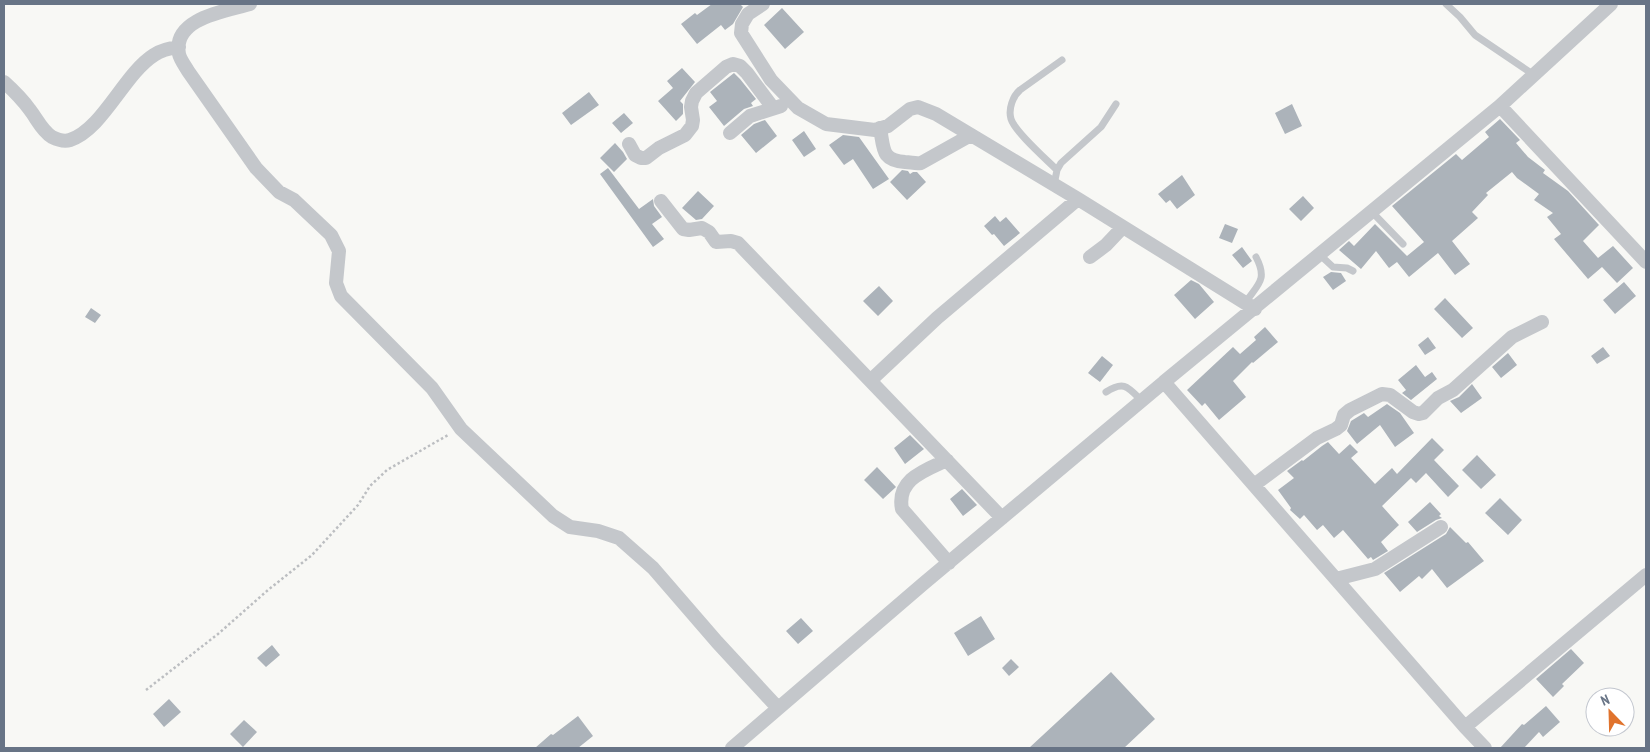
<svg xmlns="http://www.w3.org/2000/svg" width="1650" height="752" viewBox="0 0 1650 752" font-family="'PT Sans Narrow',sans-serif">
  <style>
    .building { fill: #acb3ba }
    .lines { fill: none; stroke-linecap: round; stroke-linejoin: round }
    .path { stroke: #bcbec1; stroke-width: 2.5; stroke-dasharray: 2.5 2.5; stroke-linecap: butt }
    .service { stroke: #c4c7cb; stroke-width: 7 }
    .minor { stroke: #c4c7cb; stroke-width: 14 }
  </style>
  <rect width="100%" height="100%" fill="#f8f8f5"/>
  <path class="building" d="M 712,4 L 740,4 L 743,7 L 733,24 L 725,30 L 721,25 L 697,44 L 681,24 L 695,13 L 697,15 Z
    M 782,8 L 804,32 L 785,49 L 764,25 Z
    M 682,68 L 695,82 L 680,101 L 683,104 L 683,114 L 676,121 L 658,101 L 673,88 L 667,81 Z
    M 734,73 L 740,79 L 756,99 L 751,103 L 753,106 L 744,109 L 724,126 L 709,107 L 717,101 L 710,92 Z
    M 589,92 L 599,105 L 571,125 L 562,113 Z
    M 1292,104 L 1302,126 L 1285,134 L 1275,113 Z
    M 624,113 L 633,123 L 621,133 L 612,123 Z
    M 1500,119 L 1520,140 L 1516,143 L 1528,157 L 1545,170 L 1543,173 L 1568,191 L 1599,225 L 1583,241 L 1598,258 L 1613,246 L 1633,268 L 1617,283 L 1602,267 L 1588,279 L 1554,239 L 1561,234 L 1547,217 L 1553,213 L 1534,200 L 1539,194 L 1517,178 L 1512,172 L 1486,193 L 1488,195 L 1472,212 L 1478,218 L 1452,241 L 1470,264 L 1455,275 L 1438,253 L 1409,277 L 1397,262 L 1389,268 L 1376,251 L 1361,269 L 1339,250 L 1349,241 L 1354,246 L 1375,224 L 1407,256 L 1424,242 L 1392,206 L 1456,154 L 1462,160 L 1489,137 L 1485,132 Z
    M 765,120 L 777,136 L 756,153 L 741,135 L 754,124 Z
    M 804,131 L 816,149 L 804,157 L 792,140 Z
    M 843,135 L 859,137 L 889,179 L 873,189 L 853,159 L 844,165 L 829,145 Z
    M 615,143 L 623,152 L 627,159 L 614,172 L 600,158 Z
    M 608,168 L 639,209 L 653,199 L 654,206 L 662,217 L 652,224 L 664,239 L 653,247 L 600,174 Z
    M 902,170 L 908,171 L 910,174 L 913,172 L 917,172 L 926,182 L 907,200 L 890,182 Z
    M 1182,175 L 1195,195 L 1177,209 L 1170,200 L 1166,203 L 1158,194 Z
    M 698,191 L 714,206 L 702,219 L 696,220 L 682,208 Z
    M 1303,196 L 1314,208 L 1301,221 L 1289,209 Z
    M 995,216 L 1000,222 L 1006,217 L 1020,233 L 1004,246 L 994,234 L 992,235 L 984,226 Z
    M 1225,224 L 1238,229 L 1232,243 L 1219,238 Z
    M 1242,247 L 1252,261 L 1243,268 L 1232,255 Z
    M 1331,272 L 1341,273 L 1346,281 L 1333,290 L 1323,277 Z
    M 1191,280 L 1199,284 L 1214,302 L 1195,319 L 1174,295 Z
    M 1624,282 L 1636,296 L 1615,314 L 1603,300 Z
    M 879,286 L 893,301 L 878,316 L 863,301 Z
    M 1445,298 L 1473,328 L 1462,338 L 1434,309 Z
    M 91,308 L 101,315 L 95,323 L 85,317 Z
    M 1265,327 L 1278,342 L 1253,363 L 1252,362 L 1233,381 L 1246,397 L 1219,420 L 1205,403 L 1202,406 L 1187,390 L 1233,347 L 1240,354 L 1256,340 L 1254,337 Z
    M 1428,337 L 1436,348 L 1425,355 L 1418,345 Z
    M 1603,347 L 1610,356 L 1597,364 L 1591,356 Z
    M 1508,353 L 1517,365 L 1501,378 L 1492,367 Z
    M 1102,356 L 1113,365 L 1100,382 L 1088,373 Z
    M 1416,365 L 1425,377 L 1432,372 L 1437,379 L 1411,400 L 1402,393 L 1406,390 L 1398,380 Z
    M 1472,384 L 1482,398 L 1461,413 L 1450,401 L 1459,397 Z
    M 1387,404 L 1400,413 L 1414,433 L 1395,447 L 1380,425 L 1357,444 L 1347,431 L 1351,421 L 1364,413 L 1368,417 Z
    M 910,435 L 924,449 L 905,464 L 894,448 Z
    M 1432,438 L 1444,450 L 1434,460 L 1459,486 L 1448,497 L 1426,473 L 1416,483 L 1411,478 L 1382,506 L 1399,525 L 1381,542 L 1388,551 L 1373,560 L 1371,557 L 1368,559 L 1343,530 L 1334,538 L 1323,525 L 1317,530 L 1304,515 L 1300,519 L 1290,510 L 1291,508 L 1278,490 L 1294,478 L 1287,471 L 1302,460 L 1303,461 L 1322,446 L 1328,442 L 1339,454 L 1350,444 L 1358,452 L 1351,458 L 1375,484 L 1392,468 L 1397,474 Z
    M 1477,455 L 1496,475 L 1481,489 L 1462,470 Z
    M 877,467 L 896,487 L 883,499 L 864,480 Z
    M 962,489 L 977,505 L 963,516 L 950,499 Z
    M 1500,498 L 1522,520 L 1508,535 L 1485,513 Z
    M 1430,502 L 1441,514 L 1439,516 L 1442,518 L 1436,520 L 1417,532 L 1408,522 Z
    M 1450,527 L 1466,543 L 1468,542 L 1484,561 L 1447,588 L 1432,569 L 1422,579 L 1419,576 L 1400,592 L 1384,573 L 1446,534 Z
    M 981,616 L 995,639 L 968,656 L 954,633 Z
    M 801,618 L 813,631 L 798,644 L 786,631 Z
    M 272,645 L 280,655 L 266,667 L 257,658 Z
    M 1571,649 L 1584,663 L 1562,684 L 1564,686 L 1553,697 L 1536,679 Z
    M 1011,659 L 1019,667 L 1009,676 L 1002,668 Z
    M 1111,672 L 1155,719 L 1124,748 L 1029,748 Z
    M 169,699 L 181,712 L 164,727 L 153,714 Z
    M 1546,706 L 1560,722 L 1543,737 L 1539,732 L 1524,748 L 1500,748 L 1522,724 L 1524,725 Z
    M 578,716 L 593,736 L 578,748 L 535,748 L 551,734 L 553,735 Z
    M 244,720 L 257,732 L 243,747 L 230,734 Z"/>
  <g class="lines">
    <path class="path" d="M 146,690 L 218,634 L 268,590 L 312,555 L 358,505 L 370,486 L 387,470 L 448,435"/>
    <path class="service" d="M 1446,4 L 1460,17 L 1475,35 L 1534,75
      M 1057,170 C 1046,159 1015,132 1011,119 C 1008,109 1013,96 1020,90 L 1062,60
      M 1054,185 L 1057,170 L 1061,163 L 1101,127 L 1116,104
      M 1372,212 L 1403,244
      M 1320,255 L 1333,267 L 1347,268 L 1353,271
      M 1245,303 C 1258,284 1268,280 1256,257
      M 1106,392 C 1124,380 1128,387 1142,401"/>
    <path class="minor" d="M 250,4 C 226,11 172,18 179,54 C 180,59 185,66 188,71 L 256,168 L 279,192 L 294,200 L 331,235 L 339,251 L 336,283 L 341,296 L 432,388 L 461,429 L 553,516 L 570,527 L 598,531 L 619,538 L 653,568 L 717,642 L 778,708
      M 763,4 L 748,14 L 742,24 L 741,33 L 771,80 L 798,108 L 826,124 L 875,130 L 888,126 L 910,109 L 918,107 L 936,114 L 1078,199 L 1255,309
      M 4,82 C 14,91 22,99 30,110 C 37,119 42,131 52,137 C 58,140 64,142 70,140 C 103,129 124,74 154,55 C 161,50 171,48 179,47
      M 1500,106 L 1646,262
      M 880,128 C 884,149 881,160 905,162 C 911,162 915,164 921,163 L 971,135
      M 730,133 L 750,116 L 781,106
      M 629,144 L 635,155 L 641,158 L 646,158 L 659,148 L 685,135 L 692,126 L 693,120 L 691,107 L 692,101 L 696,93 L 726,67 L 733,64 L 740,66 L 747,73 L 773,108
      M 661,201 L 683,229 L 689,230 L 702,228 L 709,232 L 716,242 L 731,241 L 738,243 L 1002,518
      M 1090,257 L 1106,245 L 1123,227
      M 871,380 L 937,318 L 1078,199
      M 947,460 C 926,470 896,479 902,509 L 949,563
      M 1254,485 L 1317,438 L 1336,429 L 1341,425 L 1344,415 L 1350,410 L 1382,394 L 1390,395 L 1413,412 L 1419,414 L 1423,413 L 1438,398 L 1453,390 L 1512,337 L 1542,322
      M 1336,579 L 1375,569 L 1441,527
      M 1465,727 L 1646,575
      M 732,748 L 923,584 L 1164,382
      M 1485,748 L 1465,727 L 1164,382 L 1500,106 L 1611,4"/>
  </g>
  <rect width="1650" height="752" fill="none" stroke="#687486" stroke-width="10"/>
  <g transform="translate(1610 712) rotate(337)"><circle r="24" fill="#ffffff" stroke="#c3c7cf"/>
  <path d="M0-4L9 19L0 12L-9 19Z" fill="#e0732d"/>
  <text y="-8" font-size="14" font-weight="bold" text-anchor="middle" fill="#687486">N</text>
  </g>
</svg>
